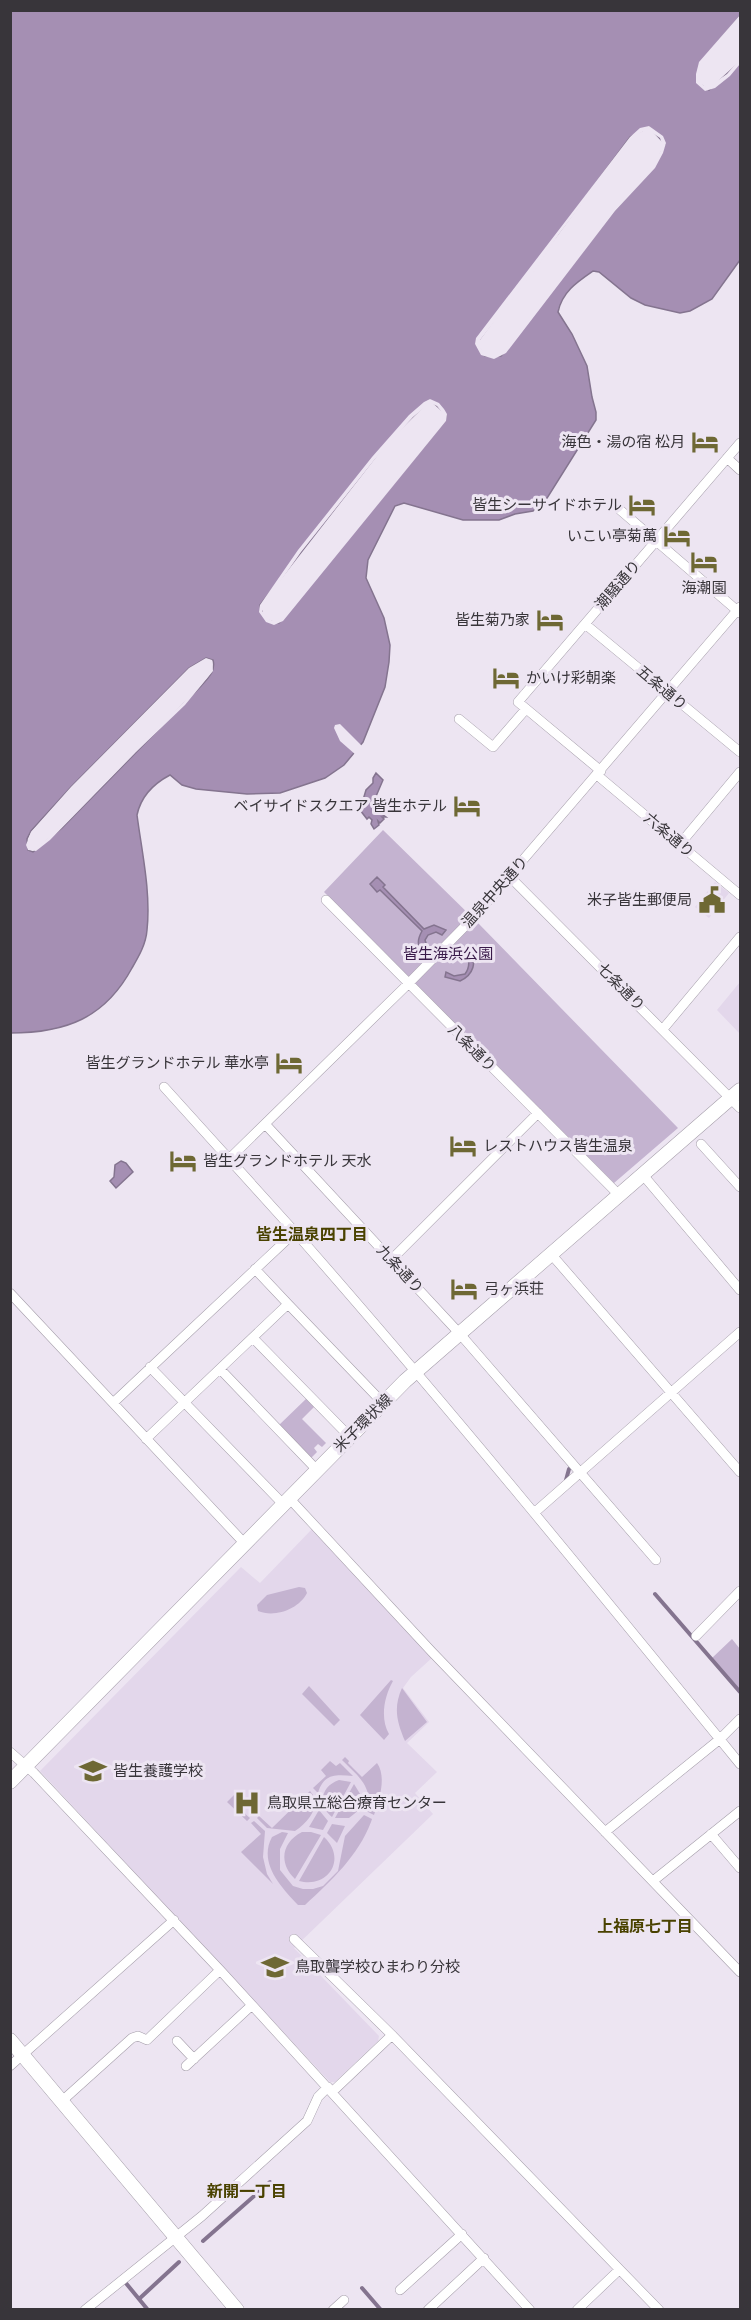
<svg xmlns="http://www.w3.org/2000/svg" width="751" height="2320" viewBox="0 0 751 2320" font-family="Ubuntu,'Noto Sans JP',sans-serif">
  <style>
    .built { fill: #e3d7eb }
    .green { fill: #c4b3d0 }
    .water { fill: #a58fb3; stroke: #84748f; stroke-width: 1.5; fill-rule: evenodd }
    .pier { fill: #ede5f2; fill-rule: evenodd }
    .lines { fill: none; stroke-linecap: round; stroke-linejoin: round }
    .stream { stroke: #84748f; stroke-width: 4 }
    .street-casing { stroke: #a59eaa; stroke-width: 10 }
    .secondary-casing { stroke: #a59eaa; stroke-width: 15 }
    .street { stroke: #fff; stroke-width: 9 }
    .secondary { stroke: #fff; stroke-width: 14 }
    .labels { text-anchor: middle; stroke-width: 6; stroke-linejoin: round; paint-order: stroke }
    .poi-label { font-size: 15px; fill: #38353a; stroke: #ede5f2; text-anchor: end }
    .street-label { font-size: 15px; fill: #38353a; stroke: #ede5f2 }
    .park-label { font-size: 15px; fill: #391a49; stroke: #ede5f2 }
    .neighbourhood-label { font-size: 16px; font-weight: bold; fill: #4a4200; stroke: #ede5f2 }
  </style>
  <rect width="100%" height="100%" fill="#ede5f2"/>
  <path class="built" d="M 715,882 L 729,893 L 709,918 L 695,907 Z
    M 740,982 L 740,1034 L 717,1010 Z
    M 313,1528 L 433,1657 L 411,1677 L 403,1688 L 429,1722 L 407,1743 L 437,1772 L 415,1793 L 433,1814 L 294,1948 L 379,2036 L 378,2041 L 335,2082 L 330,2082 L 40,1771 L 241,1567 L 260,1583 Z"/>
  <path class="green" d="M 383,830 L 479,924 L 678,1128 L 614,1183 L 324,892 Z
    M 307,1398 L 315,1406 L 302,1419 L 326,1443 L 322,1447 L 318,1444 L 314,1448 L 317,1452 L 310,1459 L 278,1426 Z
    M 299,1587 L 305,1588 L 307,1593 C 299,1609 275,1618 258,1611 L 257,1605 L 267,1595 Z
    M 732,1639 L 740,1649 L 740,1690 L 712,1658 Z
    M 391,1680 L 393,1681 C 384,1697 380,1718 389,1734 L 384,1740 L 360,1715 Z
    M 309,1686 L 340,1720 L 334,1726 L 302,1694 Z
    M 402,1688 L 427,1722 L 405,1741 C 397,1722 393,1708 402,1688 Z
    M 345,1757 L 349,1761 L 348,1763 L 362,1777 L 377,1763 C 387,1777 379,1800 374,1815 L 366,1811 C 375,1788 357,1775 342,1760 Z
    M 330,1761 L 336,1766 L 340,1763 L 353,1776 C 338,1775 324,1772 318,1793 L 313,1788 L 326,1776 L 321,1770 Z
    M 339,1780 L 351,1782 L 332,1817 C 317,1805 321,1786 339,1780 Z
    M 354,1784 L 362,1797 L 359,1810 L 349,1818 L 335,1818 Z
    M 310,1791 L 316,1799 C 315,1813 307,1823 295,1831 L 267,1828 L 257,1818 L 259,1816 L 272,1828 Z
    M 236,1793 C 243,1800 239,1810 250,1818 L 247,1821 L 227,1802 Z
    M 319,1810 L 328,1821 L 323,1830 L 309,1827 Z
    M 364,1815 L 372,1819 L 371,1822 C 358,1856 332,1880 305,1905 L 298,1905 C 281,1887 258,1863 272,1837 L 282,1832 L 288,1833 L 280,1849 L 280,1870 L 293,1886 L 303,1889 L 313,1889 L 323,1886 L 338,1871 L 345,1836 Z
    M 254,1821 L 265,1831 L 263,1857 L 267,1874 L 273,1884 L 241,1852 L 261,1834 L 251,1823 Z
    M 332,1824 L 345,1826 L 337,1843 L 327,1833 Z
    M 302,1832 L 311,1832 L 321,1835 L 295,1879 C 278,1863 282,1842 302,1832 Z
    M 324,1837 C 347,1858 329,1889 299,1881 Z"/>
  <path class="water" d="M 10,11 L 740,11 L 740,16 L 700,63 L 697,82 L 709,90 L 740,62 L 740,260 L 712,299 L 690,311 L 680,313 L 645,305 L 631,298 L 599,272 L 593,271 C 577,282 562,292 558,312 L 572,334 L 587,366 L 592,397 L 596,412 L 596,420 L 544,503 L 533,511 L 515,514 L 499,520 L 463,520 L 404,503 L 395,506 L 368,560 L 366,578 L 384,618 L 390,645 L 389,662 L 385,687 L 363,742 L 344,765 L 325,778 L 280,793 L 247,794 L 196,789 L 182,785 L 170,775 C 153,784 141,796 137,815 C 142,853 151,892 147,930 C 146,944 139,956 132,968 C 105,1018 66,1033 10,1033 ZM 649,127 L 665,144 L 654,167 L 614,211 L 501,356 L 485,356 L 476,344 L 630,137 ZM 430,400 L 446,414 L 445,421 L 279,623 C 265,621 263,619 260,605 L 387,442 ZM 206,658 L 213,660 C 216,671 208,678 201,686 L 62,828 L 33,852 L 28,850 L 27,839 L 31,831 L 71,787 L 189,668 Z
    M 376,773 L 383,780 L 374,801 L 376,810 L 386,817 L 382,817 L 384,819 L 380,823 L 378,821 L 379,825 L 374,829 L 371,824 L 372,820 L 369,817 L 367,819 L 360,810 L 366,790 L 373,783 L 373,778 Z
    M 377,877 L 385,885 L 383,887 L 424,929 L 434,925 L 446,930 L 442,935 L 436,932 L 428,935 L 425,940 L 428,949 L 423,954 C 417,945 417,940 422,931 L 380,890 L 377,892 L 370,884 Z
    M 467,951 C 479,961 473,975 460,981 L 445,977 L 446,972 L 454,976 L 465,974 C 470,967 470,959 465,953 Z
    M 121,1161 L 126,1163 L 133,1172 L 116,1188 L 110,1181 L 114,1177 L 115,1165 Z"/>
  <path class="pier" d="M 740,15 L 740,20 L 703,64 L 700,81 L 703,85 L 708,87 L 727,74 L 740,59 L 740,64 L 730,76 L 715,88 L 705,91 L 696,83 L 696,74 L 699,62 Z
    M 649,126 L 663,136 L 666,143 L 663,153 L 655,168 L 615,211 L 506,353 L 494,359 L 481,355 L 475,344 L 476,338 L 630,137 L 640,128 ZM 648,130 L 660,138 L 662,144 L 660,152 L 651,165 L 612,209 L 503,350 L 494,355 L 484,352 L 480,347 L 480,340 L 533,273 L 559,234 L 632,139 L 642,132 Z
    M 430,399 L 439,403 L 444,409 L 447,414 L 446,421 L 283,621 L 274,625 L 266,622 L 259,612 L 260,605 L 298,550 L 372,457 L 409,415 L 424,402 ZM 430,403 L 437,406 L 441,411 L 443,420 L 280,618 L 273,621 L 269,619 L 262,611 L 263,606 L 301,552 L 375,459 L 413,417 Z
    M 206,658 L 212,660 L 213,671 L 185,705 L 136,752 L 50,840 L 36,851 L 28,850 L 26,845 L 31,832 L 71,787 L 189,668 ZM 206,661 L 211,663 L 210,669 L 183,703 L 134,749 L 48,838 L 35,848 L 30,848 L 29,845 L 33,833 L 73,789 L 191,670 Z
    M 340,724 L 363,747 L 356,755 L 340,741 L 334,728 L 335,725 Z"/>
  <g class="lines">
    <path class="stream" d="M 566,1480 L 569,1469
      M 655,1594 L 740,1692
      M 203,2241 L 270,2182
      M 125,2282 L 148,2310
      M 362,2288 L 381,2310
      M 139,2299 L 179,2262"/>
    <defs>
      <path id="street" d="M 727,458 L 740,470
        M 619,509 L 740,613
        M 585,624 L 740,752
        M 459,719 L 493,747 L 526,709
        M 601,771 L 518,702 L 740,443
        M 597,775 L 740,895
        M 680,844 L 740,772
        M 510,877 L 740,1108
        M 326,900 L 619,1195
        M 663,1029 L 740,937
        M 164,1087 L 295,1232
        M 266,1125 L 460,1334 L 656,1560
        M 701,1144 L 740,1187
        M 229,1159 L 408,984 L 474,917 L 740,607
        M 643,1175 L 740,1290
        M 551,1254 L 740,1472
        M 392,1259 L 538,1113
        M 10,1293 L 246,1545
        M 288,1304 L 383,1403
        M 253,1338 L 350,1437
        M 150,1367 L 284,1505
        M 220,1369 L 317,1470
        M 113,1403 L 295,1232 C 448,1406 594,1585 740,1764
        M 146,1439 L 288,1304 L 255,1269
        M 290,1499 L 432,1652 L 740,1972
        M 534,1513 L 740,1332
        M 696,1636 L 740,1591
        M 10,1752 L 34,1773 L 220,1970 L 530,2310
        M 605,1832 L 720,1739 L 740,1719
        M 711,1834 L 740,1868
        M 653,1881 L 740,1811
        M 294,1939 L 392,2035 L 659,2310
        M 177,2041 L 194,2059
        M 10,2066 L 174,1920
        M 186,2066 L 252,2005
        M 332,2092 L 392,2035
        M 62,2101 L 132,2038 L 138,2036 L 147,2040 L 220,1970
        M 400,2290 L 462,2234
        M 85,2310 L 202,2216 L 307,2121 L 318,2097 L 328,2087
        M 333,2310 L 344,2300
        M 428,2310 L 484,2258
        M 577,2310 L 619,2270"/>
      <path id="secondary" d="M 10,1782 L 405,1381 L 740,1090
        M 10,2040 L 237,2310"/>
    </defs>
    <use href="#street" class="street-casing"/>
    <use href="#secondary" class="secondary-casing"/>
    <use href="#street" class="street"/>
    <use href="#secondary" class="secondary"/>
  </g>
  <defs>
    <symbol id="hotel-bare" viewBox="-9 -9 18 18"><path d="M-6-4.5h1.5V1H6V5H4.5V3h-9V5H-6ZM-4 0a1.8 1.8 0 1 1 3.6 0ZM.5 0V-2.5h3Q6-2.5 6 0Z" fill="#6e6834" stroke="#ede5f2" stroke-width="2.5" paint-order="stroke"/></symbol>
    <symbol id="civic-bare" viewBox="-9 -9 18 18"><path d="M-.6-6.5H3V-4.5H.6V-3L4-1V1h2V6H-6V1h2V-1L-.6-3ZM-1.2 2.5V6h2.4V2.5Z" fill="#6e6834" stroke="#ede5f2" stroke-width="2.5" paint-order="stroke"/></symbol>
    <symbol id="school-bare" viewBox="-9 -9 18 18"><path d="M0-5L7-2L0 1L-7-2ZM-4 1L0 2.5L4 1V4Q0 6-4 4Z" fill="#6e6834" stroke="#ede5f2" stroke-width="2.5" paint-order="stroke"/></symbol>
    <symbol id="hospital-bare" viewBox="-9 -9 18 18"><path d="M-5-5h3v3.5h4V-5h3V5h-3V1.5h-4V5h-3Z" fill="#6e6834" stroke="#ede5f2" stroke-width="2.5" paint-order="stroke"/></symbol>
  </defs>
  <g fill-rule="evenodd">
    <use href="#hotel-bare" x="686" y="423" width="38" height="38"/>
    <use href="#hotel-bare" x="623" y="486" width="38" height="38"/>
    <use href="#hotel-bare" x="658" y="517" width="38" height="38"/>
    <use href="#hotel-bare" x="685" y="543" width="38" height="38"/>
    <use href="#hotel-bare" x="531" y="601" width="38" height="38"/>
    <use href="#hotel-bare" x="487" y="659" width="38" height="38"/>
    <use href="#hotel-bare" x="448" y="787" width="38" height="38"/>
    <use href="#civic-bare" x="693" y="881" width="38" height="38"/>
    <use href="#hotel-bare" x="270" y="1044" width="38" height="38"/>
    <use href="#hotel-bare" x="444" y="1127" width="38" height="38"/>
    <use href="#hotel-bare" x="164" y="1142" width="38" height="38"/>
    <use href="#hotel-bare" x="445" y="1270" width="38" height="38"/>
    <use href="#school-bare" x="74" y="1752" width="38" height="38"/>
    <use href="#hospital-bare" x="228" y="1784" width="38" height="38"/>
    <use href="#school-bare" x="256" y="1948" width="38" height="38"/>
  </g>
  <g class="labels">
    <g class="poi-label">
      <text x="685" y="447">海色・湯の宿 松月</text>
      <text x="622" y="510">皆生シーサイドホテル</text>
      <text x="657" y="541">いこい亭菊萬</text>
      <text x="704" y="593" text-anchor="middle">海潮園</text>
      <text x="530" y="625">皆生菊乃家</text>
      <text x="526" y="683" text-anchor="start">かいけ彩朝楽</text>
      <text x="447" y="811">ベイサイドスクエア 皆生ホテル</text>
      <text x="692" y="905">米子皆生郵便局</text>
      <text x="269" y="1068">皆生グランドホテル 華水亭</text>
      <text x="483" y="1151" text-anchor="start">レストハウス皆生温泉</text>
      <text x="203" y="1166" text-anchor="start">皆生グランドホテル 天水</text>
      <text x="484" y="1294" text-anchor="start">弓ヶ浜荘</text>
      <text x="113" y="1776" text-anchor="start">皆生養護学校</text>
      <text x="267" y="1808" text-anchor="start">鳥取県立総合療育センター</text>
      <text x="295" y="1972" text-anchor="start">鳥取聾学校ひまわり分校</text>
    </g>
    <g class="street-label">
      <text transform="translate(618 585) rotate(-49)" y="5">潮騒通り</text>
      <text transform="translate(662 688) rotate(40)" y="5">五条通り</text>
      <text transform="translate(669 835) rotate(40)" y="5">六条通り</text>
      <text transform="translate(495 892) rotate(-48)" y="5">温泉中央通り</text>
      <text transform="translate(621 987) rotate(45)" y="5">七条通り</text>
      <text transform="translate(472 1048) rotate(45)" y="5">八条通り</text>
      <text transform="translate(400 1269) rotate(47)" y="5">九条通り</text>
      <text transform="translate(363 1423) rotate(-45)" y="5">米子環状線</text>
    </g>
    <g class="park-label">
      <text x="448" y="959">皆生海浜公園</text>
    </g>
    <g class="neighbourhood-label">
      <text x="312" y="1240">皆生温泉四丁目</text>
      <text x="645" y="1932">上福原七丁目</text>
      <text x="247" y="2197">新開一丁目</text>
    </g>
  </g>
  <rect width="751" height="2320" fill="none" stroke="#38353a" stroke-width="24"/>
</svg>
